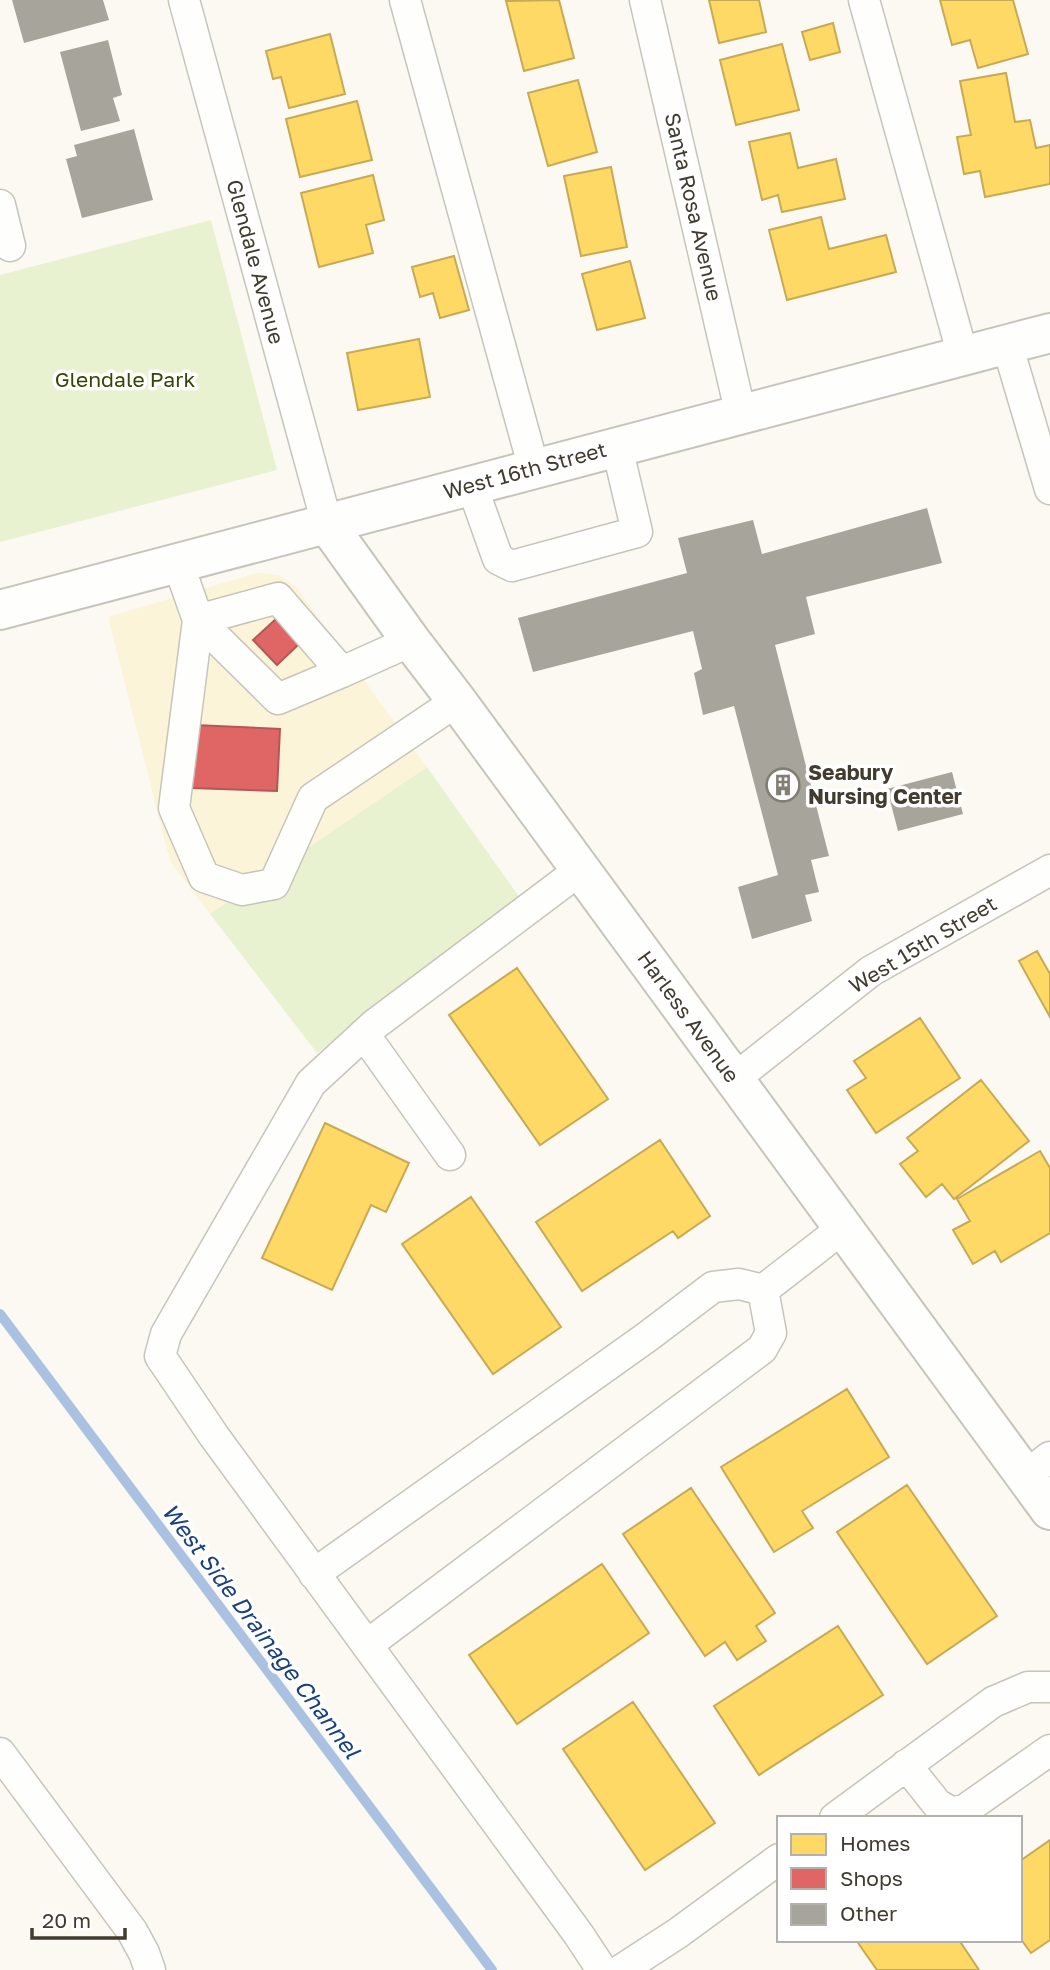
<svg xmlns="http://www.w3.org/2000/svg" width="1050" height="1970" viewBox="0 0 1050 1970" font-family="'Golos Text',sans-serif">
  <style>
    .built { fill: #fcf4d9 }
    .green { fill: #e9f2d0 }
    .homes { fill: #ffd966; stroke: #c6aa56; stroke-width: 2 }
    .shops { fill: #e06666; stroke: #b05956; stroke-width: 2 }
    .lines { fill: none; stroke-linecap: round; stroke-linejoin: round }
    .stream { stroke: #abc1e2; stroke-width: 10 }
    .building { fill: #a7a49b }
    .minor-casing { stroke: #c7c4bb; stroke-width: 33 }
    .major-casing { stroke: #c7c4bb; stroke-width: 42 }
    .minor { stroke: #fefefd; stroke-width: 30 }
    .major { stroke: #fefefd; stroke-width: 38 }
    .labels { text-anchor: middle; stroke-width: 7; stroke-linejoin: round; paint-order: stroke }
    .street-label { font-size: 21px; fill: #413c2f; stroke: #fff }
    .park-label { font-size: 21px; fill: #374601; stroke: #fff }
    .poi-label { font-size: 21px; font-weight: bold; fill: #413c2f; stroke: #fff; text-anchor: start }
    .water-label { font-size: 23px; font-style: italic; fill: #1a407d; stroke: #fff }
  </style>
  <rect width="100%" height="100%" fill="#fbf9f1"/>
  <path class="built" d="M 257,573 L 279,575 L 297,588 L 427,767 L 210,914 L 170,861 L 108,617 Z"/>
  <path class="green" d="M 211,220 L 277,470 L 0,542 L 0,275 Z
    M 427,767 L 520,898 L 317,1053 L 210,914 Z"/>
  <path class="homes" d="M 559,0 L 574,58 L 524,71 L 506,1 Z
    M 709,0 L 759,0 L 766,32 L 719,43 Z
    M 940,0 L 1013,0 L 1028,54 L 978,68 L 970,40 L 952,45 Z
    M 833,23 L 840,52 L 810,60 L 802,32 Z
    M 330,34 L 345,94 L 289,108 L 281,77 L 273,79 L 266,51 Z
    M 782,44 L 799,110 L 736,125 L 720,60 Z
    M 1006,73 L 1015,122 L 1030,120 L 1036,148 L 1050,145 L 1050,184 L 985,197 L 980,171 L 964,174 L 957,137 L 971,135 L 960,81 Z
    M 578,80 L 597,152 L 548,166 L 528,93 Z
    M 357,101 L 372,160 L 300,177 L 286,119 Z
    M 790,133 L 798,168 L 836,159 L 845,199 L 782,212 L 778,195 L 762,200 L 749,142 Z
    M 611,167 L 627,247 L 581,256 L 564,176 Z
    M 373,175 L 384,220 L 366,225 L 373,253 L 319,267 L 301,193 Z
    M 821,217 L 829,249 L 886,235 L 896,272 L 787,300 L 769,230 Z
    M 454,256 L 469,310 L 440,318 L 433,293 L 420,297 L 412,267 Z
    M 630,261 L 645,318 L 597,330 L 582,274 Z
    M 419,339 L 430,397 L 358,410 L 347,353 Z
    M 1037,951 L 1050,974 L 1050,1017 L 1019,961 Z
    M 517,968 L 608,1099 L 540,1145 L 449,1015 Z
    M 920,1018 L 960,1078 L 876,1133 L 847,1090 L 866,1078 L 854,1061 Z
    M 981,1080 L 1029,1141 L 954,1199 L 942,1184 L 926,1197 L 900,1164 L 918,1151 L 907,1138 Z
    M 325,1123 L 409,1163 L 386,1212 L 371,1205 L 332,1290 L 262,1258 Z
    M 660,1140 L 710,1216 L 678,1238 L 673,1231 L 582,1291 L 536,1222 Z
    M 1040,1151 L 1050,1168 L 1050,1233 L 1001,1262 L 995,1251 L 973,1264 L 953,1230 L 970,1221 L 957,1199 Z
    M 471,1197 L 561,1327 L 493,1374 L 402,1244 Z
    M 847,1389 L 889,1457 L 802,1511 L 813,1528 L 774,1552 L 721,1467 Z
    M 907,1485 L 997,1616 L 927,1664 L 837,1532 Z
    M 691,1488 L 775,1613 L 756,1626 L 766,1641 L 737,1660 L 725,1642 L 705,1656 L 623,1534 Z
    M 602,1564 L 649,1633 L 517,1724 L 469,1655 Z
    M 838,1626 L 883,1695 L 759,1775 L 714,1706 Z
    M 633,1702 L 715,1823 L 645,1870 L 563,1749 Z
    M 1050,1840 L 1050,1940 L 1031,1953 L 1020,1938 L 1020,1861 Z
    M 856,1940 L 959,1940 L 979,1970 L 877,1970 Z"/>
  <path class="shops" d="M 276,619 L 300,643 L 277,665 L 253,640 Z
    M 195,725 L 280,729 L 277,791 L 192,788 Z"/>
  <g class="lines">
    <path class="stream" d="M 0,1314 L 492,1970"/>
  </g>
  <path class="building" d="M 12,0 L 103,0 L 109,20 L 24,43 Z
    M 108,40 L 122,95 L 113,98 L 120,121 L 81,131 L 60,52 Z
    M 134,129 L 153,200 L 82,218 L 66,159 L 77,156 L 74,145 Z
    M 927,508 L 942,563 L 806,597 L 815,634 L 775,645 L 829,856 L 811,860 L 819,892 L 805,895 L 812,921 L 752,939 L 738,887 L 778,875 L 734,706 L 703,715 L 694,673 L 702,669 L 693,631 L 533,672 L 518,618 L 687,573 L 678,538 L 753,520 L 762,554 Z
    M 952,772 L 963,814 L 898,831 L 887,789 Z"/>
  <g class="lines">
    <defs>
      <path id="minor" d="M 184,0 L 327,524
        M 405,0 L 534,469
        M 645,0 L 741,415
        M 864,0 L 963,356
        M 0,205 L 10,246
        M 1007,344 L 1050,489
        M 472,486 L 498,559 L 512,566 L 637,532 L 617,447
        M 178,563 L 198,620 L 278,598 L 342,672 L 411,641
        M 198,620 L 174,808 L 204,877 L 242,890 L 274,884 L 313,798 L 457,701
        M 198,620 L 278,699 L 342,672
        M 580,870 L 374,1025 L 311,1083 L 166,1334 L 160,1356 L 214,1436 L 579,1935 L 602,1970
        M 364,1034 L 450,1155
        M 734,1079 L 871,971 L 1050,870
        M 1025,1476 L 1050,1457
        M 314,1574 L 647,1337 L 713,1287 L 739,1284 L 763,1290
        M 367,1645 L 762,1349 L 771,1333 L 763,1290 L 843,1228
        M 0,1753 L 132,1931 L 144,1953 L 150,1970
        M 906,1765 L 937,1804 L 952,1813 L 966,1809 L 1050,1750
        M 835,1818 L 993,1702 L 1028,1687 L 1050,1687
        M 621,1970 L 678,1933 L 779,1859"/>
      <path id="major" d="M 327,524 L 411,641 L 457,701 L 1050,1510
        M 0,610 L 1050,333"/>
    </defs>
    <use href="#minor" class="minor-casing"/>
    <use href="#major" class="major-casing"/>
    <use href="#minor" class="minor"/>
    <use href="#major" class="major"/>
  </g>
  <defs>
    <symbol id="building-ring" viewBox="-11 -11 22 22"><circle r="9.5" fill="#fff" stroke="#827e73" stroke-width="1.5"/><path d="M-4-6H4V6H1V3H-1V6H-4ZM-2.5-4.3h1.7v1.8h-1.7ZM.8-4.3h1.7v1.8H.8ZM-2.5-1h1.7V.8h-1.7ZM.8-1h1.7V.8H.8Z" fill="#827e73"/></symbol>
  </defs>
  <g fill-rule="evenodd">
    <use href="#building-ring" x="764" y="766" width="38" height="38"/>
  </g>
  <g class="labels">
    <g class="street-label">
      <text transform="translate(693 207) rotate(77)" y="7">Santa Rosa Avenue</text>
      <text transform="translate(255 262) rotate(75)" y="7">Glendale Avenue</text>
      <text transform="translate(525 471) rotate(-15)" y="7">West 16th Street</text>
      <text transform="translate(923 945) rotate(-31)" y="7">West 15th Street</text>
      <text transform="translate(688 1017) rotate(54)" y="7">Harless Avenue</text>
    </g>
    <g class="park-label">
      <text x="125" y="387">Glendale Park</text>
    </g>
    <g class="poi-label">
      <text x="808" y="780">Seabury<tspan x="808" dy="24">Nursing Center</tspan></text>
    </g>
    <g class="water-label">
      <text transform="translate(261 1631) rotate(53)" y="8">West Side Drainage Channel</text>
    </g>
  </g>
  <rect x="777" y="1816" width="245" height="126" fill="#ffffff" stroke="#b3b1ac" stroke-width="2"/>
  <rect x="791" y="1834" width="35" height="21" fill="#ffd966" stroke="#b3b1ac" stroke-width="2"/>
  <text x="840" y="1851" font-size="21" fill="#413c2f">Homes</text>
  <rect x="791" y="1868" width="35" height="21" fill="#e06666" stroke="#b3b1ac" stroke-width="2"/>
  <text x="840" y="1886" font-size="21" fill="#413c2f">Shops</text>
  <rect x="791" y="1904" width="35" height="21" fill="#a7a49b" stroke="#b3b1ac" stroke-width="2"/>
  <text x="840" y="1921" font-size="21" fill="#413c2f">Other</text>
  <path d="M32 1928v10h93v-10" fill="none" stroke="#413c2f" stroke-width="3.5"/>
  <text x="42" y="1928" font-size="21" fill="#413c2f" stroke="#ffffff" stroke-width="5" paint-order="stroke">20 m</text>
</svg>
